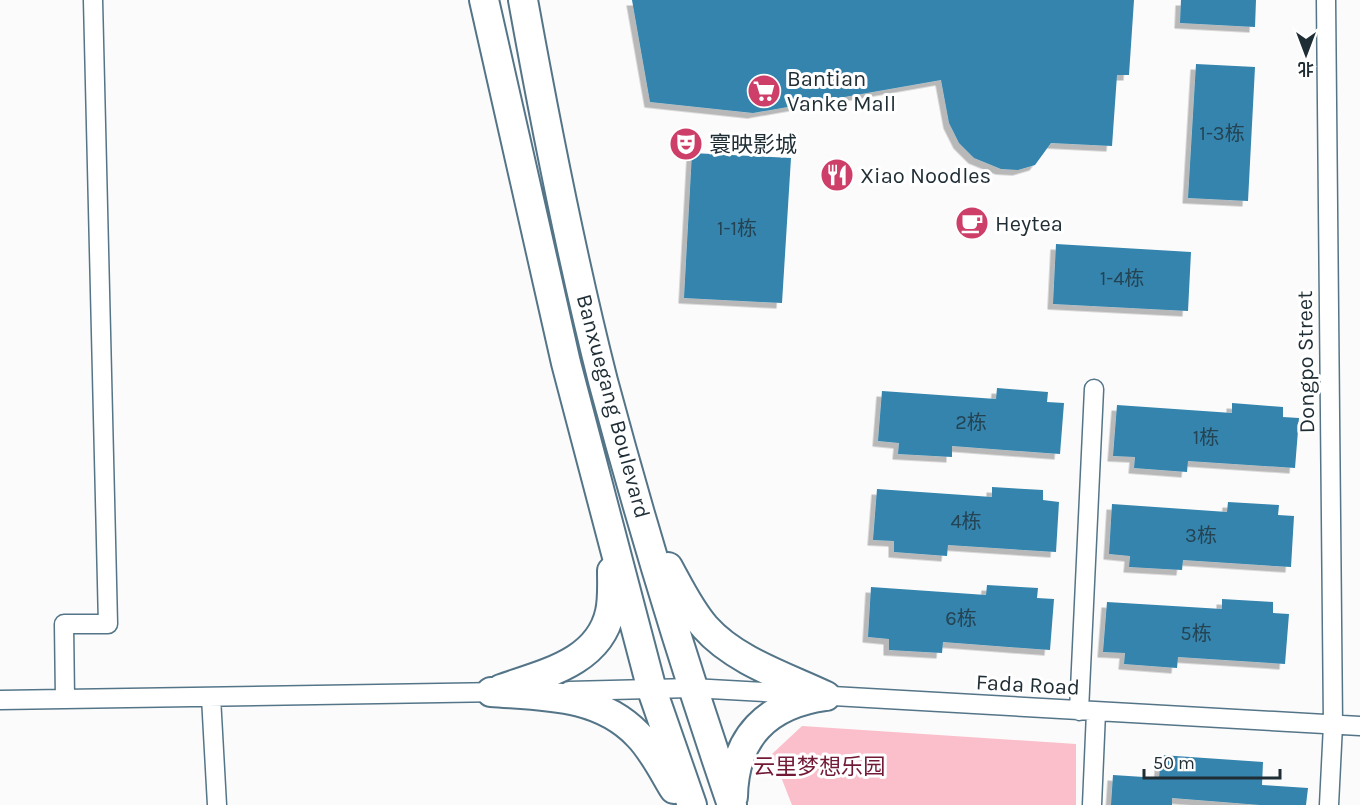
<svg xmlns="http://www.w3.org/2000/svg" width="1360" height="805" viewBox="0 0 1360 805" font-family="Karla,'Noto Sans SC',sans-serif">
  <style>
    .green { fill: #fabfca }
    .building { fill: #3484ad; filter: url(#shadow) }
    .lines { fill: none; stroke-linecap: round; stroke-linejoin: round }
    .street-casing { stroke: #547588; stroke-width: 21 }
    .primary-casing { stroke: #547588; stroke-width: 32 }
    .street { stroke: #fff; stroke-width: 18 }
    .primary { stroke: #fff; stroke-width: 28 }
    .labels { text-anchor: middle; stroke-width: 6; stroke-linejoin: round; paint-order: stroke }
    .number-label { font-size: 20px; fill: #244353 }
    .poi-label { font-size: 22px; fill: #1f2d35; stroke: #fff; text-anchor: start }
    .street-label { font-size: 22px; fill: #1f2d35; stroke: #fff }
    .park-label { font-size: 22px; fill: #711935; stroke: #fff }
  </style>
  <defs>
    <filter id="shadow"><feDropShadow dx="-5.5" dy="5.5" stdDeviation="0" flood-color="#0004"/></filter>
  </defs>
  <rect width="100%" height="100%" fill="#fbfbfb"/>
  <path class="green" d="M 802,726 L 1076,744 L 1076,805 L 792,805 L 772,754 Z"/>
  <path class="building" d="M 632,0 L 1134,0 L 1129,75 L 1117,75 L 1112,146 L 1051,143 L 1035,165 L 1018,170 L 1001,169 L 974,158 L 959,143 L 949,123 L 941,80 L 753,113 L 650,102 Z
    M 1181,0 L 1256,0 L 1255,27 L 1180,23 Z
    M 1196,64 L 1255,67 L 1248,201 L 1188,198 Z
    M 692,153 L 791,158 L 782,303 L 684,298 Z
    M 1056,244 L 1191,252 L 1188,311 L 1053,304 Z
    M 997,388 L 1048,392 L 1047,402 L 1064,403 L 1060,454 L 952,446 L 952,457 L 898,454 L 899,443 L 878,441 L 882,391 L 996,399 Z
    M 1232,403 L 1283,407 L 1283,417 L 1299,418 L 1295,468 L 1188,461 L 1187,472 L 1134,468 L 1135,457 L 1113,456 L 1117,405 L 1232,413 Z
    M 992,487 L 1043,490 L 1043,500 L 1059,502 L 1056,552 L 948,545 L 947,556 L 894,552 L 894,541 L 873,540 L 877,489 L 992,497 Z
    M 1228,502 L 1279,505 L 1278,515 L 1294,516 L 1291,567 L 1183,560 L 1182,570 L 1129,567 L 1130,556 L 1109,554 L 1112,504 L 1227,512 Z
    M 987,585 L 1038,588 L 1037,598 L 1054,599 L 1050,650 L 943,642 L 942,653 L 889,650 L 889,639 L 868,637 L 871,587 L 986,595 Z
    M 1222,599 L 1273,602 L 1273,613 L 1289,614 L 1285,664 L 1178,657 L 1177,668 L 1124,664 L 1125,653 L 1103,652 L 1107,602 L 1222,609 Z
    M 1161,755 L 1263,762 L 1262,785 L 1308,788 L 1306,805 L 1260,805 L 1172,798 L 1172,805 L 1111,805 L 1113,775 L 1159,778 Z"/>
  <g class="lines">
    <defs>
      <path id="street" d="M 1326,0 L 1333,725 L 1329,805
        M 569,691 L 692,688 L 1360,726
        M 211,697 L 217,805
        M 65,699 L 64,624 L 108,624 L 93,0
        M 0,700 L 502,692
        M 1079,711 L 1094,389
        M 1092,805 L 1096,712"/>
      <path id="primary" d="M 484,0 L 566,363 L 652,690 L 692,805
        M 523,0 C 546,127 571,255 603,381 C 641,523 684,665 732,805
        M 668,567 C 679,587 690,610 705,627 C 735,661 786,677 826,696
        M 501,689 C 543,674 599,663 610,612 C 613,599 612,584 612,571
        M 491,692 C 543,696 599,694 638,735 C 653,750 663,771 674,789
        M 733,797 C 734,737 767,704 826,696"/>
    </defs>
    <use href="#street" class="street-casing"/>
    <use href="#primary" class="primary-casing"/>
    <use href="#street" class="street"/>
    <use href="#primary" class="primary"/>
  </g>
  <defs>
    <symbol id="supermarket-disc" viewBox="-11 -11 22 22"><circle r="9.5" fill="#cd3f69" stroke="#fff"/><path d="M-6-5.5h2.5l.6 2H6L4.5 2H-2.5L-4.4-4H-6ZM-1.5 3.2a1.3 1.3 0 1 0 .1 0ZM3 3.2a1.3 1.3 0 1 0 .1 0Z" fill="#fff"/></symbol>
    <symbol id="theatre-disc" viewBox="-11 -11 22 22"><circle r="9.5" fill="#cd3f69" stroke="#fff"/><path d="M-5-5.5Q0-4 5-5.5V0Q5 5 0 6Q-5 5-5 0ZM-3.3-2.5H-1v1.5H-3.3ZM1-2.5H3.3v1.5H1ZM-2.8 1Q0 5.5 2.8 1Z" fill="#fff"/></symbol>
    <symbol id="restaurant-disc" viewBox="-11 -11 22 22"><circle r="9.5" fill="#cd3f69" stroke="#fff"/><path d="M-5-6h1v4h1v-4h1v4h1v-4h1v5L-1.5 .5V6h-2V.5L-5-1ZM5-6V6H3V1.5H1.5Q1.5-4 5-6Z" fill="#fff"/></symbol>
    <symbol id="cafe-disc" viewBox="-11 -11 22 22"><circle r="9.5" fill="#cd3f69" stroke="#fff"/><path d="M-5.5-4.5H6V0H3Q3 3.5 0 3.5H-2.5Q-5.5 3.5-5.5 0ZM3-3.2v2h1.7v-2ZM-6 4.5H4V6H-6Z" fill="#fff"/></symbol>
  </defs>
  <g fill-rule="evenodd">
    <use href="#supermarket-disc" x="745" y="72" width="38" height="38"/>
    <use href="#theatre-disc" x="667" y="125" width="38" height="38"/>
    <use href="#restaurant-disc" x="818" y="156" width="38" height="38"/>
    <use href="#cafe-disc" x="953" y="204" width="38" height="38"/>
  </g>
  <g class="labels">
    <g class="number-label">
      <text x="1222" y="140">1-3栋</text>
      <text x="737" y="235">1-1栋</text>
      <text x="1122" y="285">1-4栋</text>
      <text x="971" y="429">2栋</text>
      <text x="1206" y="444">1栋</text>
      <text x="966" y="528">4栋</text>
      <text x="1201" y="542">3栋</text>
      <text x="961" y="625">6栋</text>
      <text x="1196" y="640">5栋</text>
    </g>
    <g class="poi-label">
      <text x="787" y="86">Bantian<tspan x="787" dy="25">Vanke Mall</tspan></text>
      <text x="709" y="152">寰映影城</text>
      <text x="860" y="183">Xiao Noodles</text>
      <text x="995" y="231">Heytea</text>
    </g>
    <g class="street-label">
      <text transform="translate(1305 362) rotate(-91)" y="8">Dongpo Street</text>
      <text transform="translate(614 406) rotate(75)" y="8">Banxuegang Boulevard</text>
      <text transform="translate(1028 684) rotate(3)" y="8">Fada Road</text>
    </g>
    <g class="park-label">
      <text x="819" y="774">云里梦想乐园</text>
    </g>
  </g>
  <g transform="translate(1306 54) rotate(180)" stroke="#ffffff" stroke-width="4.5" paint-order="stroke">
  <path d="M0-4.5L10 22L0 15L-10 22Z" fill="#1f2d35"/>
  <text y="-9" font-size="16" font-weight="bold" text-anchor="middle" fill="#1f2d35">北</text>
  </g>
  <path d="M1144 769v9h136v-9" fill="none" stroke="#1f2d35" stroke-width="3"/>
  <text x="1153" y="769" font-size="18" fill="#1f2d35" stroke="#ffffff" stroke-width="4.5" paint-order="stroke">50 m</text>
</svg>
